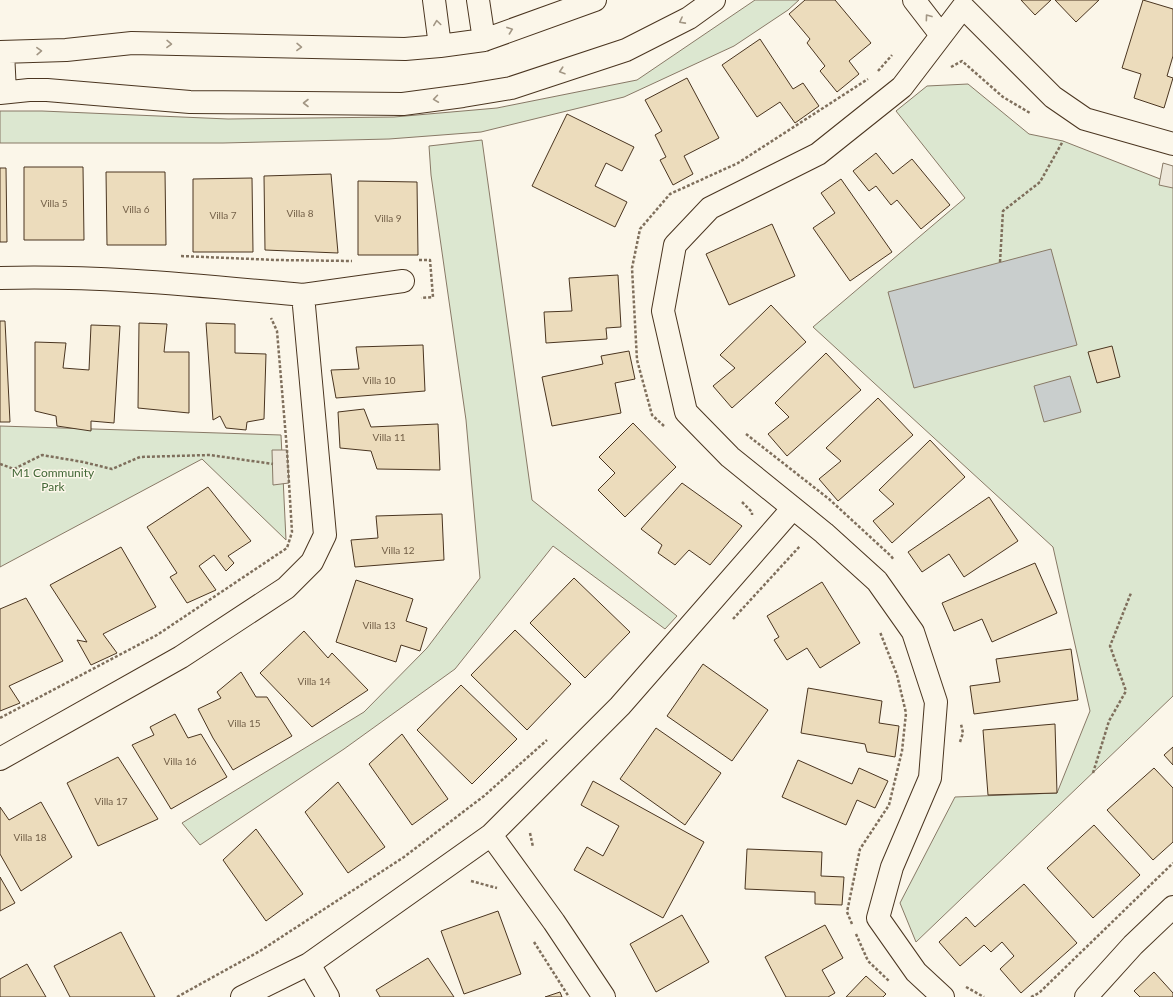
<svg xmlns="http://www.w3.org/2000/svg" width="1173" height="997" viewBox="0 0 1173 997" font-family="Lato,sans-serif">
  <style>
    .green { fill: #dce7d0; stroke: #887966 }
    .parking { fill: #ede7d9; stroke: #887966 }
    .water { fill: #c9cecd; stroke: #887966 }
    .building { fill: #ecdcbc; stroke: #4a3520 }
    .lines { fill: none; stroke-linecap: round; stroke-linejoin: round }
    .minor-casing { stroke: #4a3520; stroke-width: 24 }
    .path { stroke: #7f6f5c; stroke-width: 2.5; stroke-dasharray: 3 2; stroke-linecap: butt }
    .minor { stroke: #fbf6e9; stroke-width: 22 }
    .oneway { stroke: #a29684 }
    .labels { text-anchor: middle; stroke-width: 3; stroke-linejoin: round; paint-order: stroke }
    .number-label { font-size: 10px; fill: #725f47 }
    .park-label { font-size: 12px; fill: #436837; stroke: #fbf6e9 }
  </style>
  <rect width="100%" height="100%" fill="#fbf6e9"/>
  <path class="green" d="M 755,0 L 799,0 L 788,10 L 734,46 L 624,97 L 481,132 L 389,139 L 223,143 L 0,143 L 0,111 L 42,111 L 228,119 L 394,117 L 497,108 L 637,80 Z
    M 968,84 L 1029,134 L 1063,141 L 1173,184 L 1173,696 L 916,942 L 900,903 L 955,797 L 1057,793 L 1090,711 L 1053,547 L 813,327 L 965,198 L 896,111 L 927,86 Z
    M 482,140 L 532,500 L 677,616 L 665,629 L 553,546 L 455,669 L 344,749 L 200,845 L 182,823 L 364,712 L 427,648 L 480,578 L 466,420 L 431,175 L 429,146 Z
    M 0,426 L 281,435 L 286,540 L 202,459 L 0,567 Z"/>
  <path class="parking" d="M 1163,163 L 1173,166 L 1173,188 L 1159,185 Z
    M 272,450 L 287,450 L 289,483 L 273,485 Z"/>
  <path class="water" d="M 1051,249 L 1077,345 L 914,388 L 888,292 Z
    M 1070,376 L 1081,412 L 1044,422 L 1034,386 Z"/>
  <path class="building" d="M 805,0 L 835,0 L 871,43 L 849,61 L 859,74 L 837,92 L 820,71 L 825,66 L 807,43 L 810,39 L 789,14 Z
    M 1021,0 L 1051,0 L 1035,15 Z
    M 1055,0 L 1099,0 L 1076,22 Z
    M 1143,0 L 1173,9 L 1173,56 L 1167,76 L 1173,78 L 1164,108 L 1134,98 L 1141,74 L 1122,68 Z
    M 760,39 L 793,89 L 803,83 L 819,106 L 795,123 L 780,102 L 757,117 L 722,65 Z
    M 687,78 L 719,138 L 684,156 L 693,174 L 673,185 L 660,160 L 666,157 L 655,135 L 662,131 L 645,100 Z
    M 567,114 L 634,147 L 622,171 L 606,163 L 595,186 L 627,202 L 615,227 L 532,186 Z
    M 876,153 L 893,174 L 912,159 L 950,205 L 921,229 L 897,200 L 891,205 L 876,186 L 869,191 L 853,171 Z
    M 24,167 L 83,167 L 84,240 L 24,240 Z
    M 0,168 L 6,168 L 7,242 L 0,242 Z
    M 106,172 L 165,172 L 166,245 L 107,245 Z
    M 331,174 L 338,253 L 265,250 L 264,176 Z
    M 252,178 L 253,252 L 193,252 L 193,179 Z
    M 841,179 L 892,252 L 850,281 L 813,228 L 835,213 L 821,193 Z
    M 358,181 L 417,182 L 418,255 L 358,255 Z
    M 772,224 L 795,276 L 729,305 L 706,254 Z
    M 618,275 L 621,327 L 606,328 L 607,339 L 546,343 L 544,312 L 572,311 L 569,278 Z
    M 771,305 L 806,342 L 732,408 L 713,386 L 735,368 L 720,355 Z
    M 0,321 L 5,321 L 10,422 L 0,422 Z
    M 139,323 L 167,324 L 164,352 L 189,352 L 189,413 L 138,408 Z
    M 206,323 L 235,324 L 235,353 L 266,354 L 264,419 L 247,422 L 246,430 L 226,428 L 220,416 L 213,420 Z
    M 91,325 L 120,326 L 114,423 L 91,421 L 91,431 L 57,426 L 56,416 L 35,411 L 35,342 L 66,343 L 63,368 L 89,370 Z
    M 423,345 L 425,391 L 336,398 L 331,370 L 359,369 L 356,347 Z
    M 1112,346 L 1120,377 L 1097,383 L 1088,352 Z
    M 629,351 L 635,379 L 615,383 L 621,413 L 552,426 L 542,377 L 603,364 L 601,356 Z
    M 826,353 L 861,390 L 787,456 L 768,434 L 789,417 L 775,403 Z
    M 878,398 L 913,435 L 838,501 L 819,479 L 841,461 L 826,448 Z
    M 364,409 L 371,427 L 438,424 L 440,470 L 377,469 L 371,451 L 340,448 L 338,412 Z
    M 633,423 L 676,467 L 625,517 L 598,490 L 615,473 L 599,457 Z
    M 930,440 L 965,477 L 892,543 L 873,521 L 894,504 L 879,490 Z
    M 682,483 L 742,526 L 710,565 L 689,550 L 675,565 L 658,553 L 662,545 L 641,529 Z
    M 208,487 L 251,541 L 228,556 L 234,563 L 226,571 L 214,555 L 199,566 L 216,590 L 187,603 L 170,577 L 177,573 L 147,527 Z
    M 989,497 L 1018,541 L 964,577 L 949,554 L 922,572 L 908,552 Z
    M 442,514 L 444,560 L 355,567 L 351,540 L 378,538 L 376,516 Z
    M 121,547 L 156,607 L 103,634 L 117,653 L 91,665 L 77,640 L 87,642 L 50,585 Z
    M 1035,563 L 1057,613 L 992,642 L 982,619 L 954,631 L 942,603 Z
    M 574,578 L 630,632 L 585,678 L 530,623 Z
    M 356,580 L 413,599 L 406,621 L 427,628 L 420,651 L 401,645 L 396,662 L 336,642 Z
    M 822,582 L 860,643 L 820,668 L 807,648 L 787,660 L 774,640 L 779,637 L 767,616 Z
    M 26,598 L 63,661 L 9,686 L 20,703 L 0,711 L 0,609 Z
    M 515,630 L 571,684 L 527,730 L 471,675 Z
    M 304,631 L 328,658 L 332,653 L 368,690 L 312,727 L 260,673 Z
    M 1071,649 L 1078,700 L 974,714 L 970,686 L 1000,682 L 996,659 Z
    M 703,664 L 768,710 L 732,761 L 667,716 Z
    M 241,672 L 256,697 L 267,697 L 292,736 L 233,770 L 213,738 L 198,709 L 221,698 L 217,692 Z
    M 461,685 L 517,739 L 472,784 L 417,730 Z
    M 808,688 L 882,701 L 879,723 L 899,726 L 895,757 L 867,752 L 865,744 L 801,733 Z
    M 175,714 L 188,738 L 201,734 L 227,777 L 171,809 L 132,745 L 154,735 L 150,727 Z
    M 1055,724 L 1057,793 L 988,795 L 983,730 Z
    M 656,728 L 721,773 L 685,825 L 620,779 Z
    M 402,734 L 448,799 L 412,825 L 369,764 Z
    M 1173,747 L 1173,765 L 1164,755 Z
    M 118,757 L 158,819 L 98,846 L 67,783 Z
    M 798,760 L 852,784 L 859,768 L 888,781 L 875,808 L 857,800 L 846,825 L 782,797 Z
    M 1154,768 L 1173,788 L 1173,842 L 1153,860 L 1107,810 Z
    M 593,781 L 704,842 L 663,918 L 574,870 L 587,847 L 603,856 L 619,826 L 581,805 Z
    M 338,782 L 385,847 L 348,873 L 305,812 Z
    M 41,802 L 72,857 L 21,891 L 0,854 L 0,807 L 9,820 Z
    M 1094,825 L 1140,875 L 1093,918 L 1047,868 Z
    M 256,829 L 303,894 L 266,921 L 223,860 Z
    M 747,849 L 822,852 L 821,876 L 844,877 L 842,905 L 815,904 L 815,892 L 745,889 Z
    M 0,877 L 15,903 L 0,911 Z
    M 1024,884 L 1077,943 L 1021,993 L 1000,969 L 1014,956 L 1002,942 L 991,952 L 984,945 L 960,966 L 939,942 L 966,917 L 975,927 Z
    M 498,911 L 521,974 L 464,994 L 441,931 Z
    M 682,915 L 709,962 L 656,992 L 630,944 Z
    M 825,925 L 843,958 L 822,970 L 835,993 L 828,997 L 786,997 L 765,957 Z
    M 121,932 L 155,997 L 70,997 L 54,966 Z
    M 428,958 L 454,997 L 380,997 L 376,990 Z
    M 27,964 L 46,997 L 0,997 L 0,979 Z
    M 1154,972 L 1173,993 L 1173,997 L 1140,997 L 1134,991 Z
    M 866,976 L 886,994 L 883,997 L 846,997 Z
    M 560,992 L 562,997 L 545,997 Z"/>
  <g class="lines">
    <defs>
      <path id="minor" d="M 434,0 L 440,46
        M 478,0 L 484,40
        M 914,0 L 941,35
        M 0,52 L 66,50 L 132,43 L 405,49 L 440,46 L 484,40 L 595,0
        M 3,52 L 5,92
        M 0,93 L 29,90 L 47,90 L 190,102 L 403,104 L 463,96 L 511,88 L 626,50 L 689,18 L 714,0
        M 0,278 C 101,275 202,286 303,295 L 325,535 L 312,562 L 286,588 L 181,657 L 0,759
        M 303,295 L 403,281
        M 491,835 L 554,922 L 604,997
        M 309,964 L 328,997
        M 242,997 L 309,964 L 491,835 L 620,706 L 793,508
        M 943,997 L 916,972 L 878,918 L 892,867 L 930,778 L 936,702 L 913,632 L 877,581 L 824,533 L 730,457 L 686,412 L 663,311 L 675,245 L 710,208 L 818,154 L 902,87 L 963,7 L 1053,97 L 1085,119 L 1173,144
        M 1086,997 L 1133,945 L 1173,907"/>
    </defs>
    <use href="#minor" class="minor-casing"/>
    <path class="path" d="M 951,67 L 962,61 L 1003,97 L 1030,113
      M 878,71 L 892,55
      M 181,256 L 276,260 L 352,261
      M 419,260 L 430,260 L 433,297 L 421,298
      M 1000,262 L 1003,211 L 1040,182 L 1063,141
      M 664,426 L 652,415 L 637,360 L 632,268 L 640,229 L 670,194 L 738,163 L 868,79
      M 746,434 L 829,499 L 891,556 L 894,560
      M 0,464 L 14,469 L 42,455 L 83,462 L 112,469 L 140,457 L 210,455 L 273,464
      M 742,502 L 752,512 L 752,515
      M 733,619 L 800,546
      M 0,718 L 157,635 L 287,548 L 292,532 L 287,450 L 277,331 L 271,318
      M 960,742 L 963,733 L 961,724
      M 1093,773 L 1109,721 L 1126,691 L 1110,646 L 1131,593
      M 530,833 L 533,847
      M 471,881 L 497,888
      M 852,924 L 847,912 L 860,849 L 889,805 L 902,751 L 906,713 L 897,675 L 880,632
      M 856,934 L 868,961 L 889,981
      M 534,942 L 569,997
      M 966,987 L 984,997
      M 177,997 L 260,951 L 404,857 L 484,796 L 547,740
      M 1031,997 L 1039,993 L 1173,863"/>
    <use href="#minor" class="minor"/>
  </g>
  <defs><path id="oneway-chevron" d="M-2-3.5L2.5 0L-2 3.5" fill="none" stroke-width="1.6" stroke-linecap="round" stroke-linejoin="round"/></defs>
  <g class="oneway">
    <use href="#oneway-chevron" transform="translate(928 17) rotate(-126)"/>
    <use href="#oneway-chevron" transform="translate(682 21) rotate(152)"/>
    <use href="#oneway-chevron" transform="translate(437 23) rotate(-98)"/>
    <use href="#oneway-chevron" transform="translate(510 30) rotate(-20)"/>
    <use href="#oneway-chevron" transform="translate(169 44) rotate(1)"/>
    <use href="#oneway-chevron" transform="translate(299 47) rotate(1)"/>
    <use href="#oneway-chevron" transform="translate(39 51) rotate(-2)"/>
    <use href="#oneway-chevron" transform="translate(562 71) rotate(162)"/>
    <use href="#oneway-chevron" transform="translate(436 99) rotate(172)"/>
    <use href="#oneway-chevron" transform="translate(306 103) rotate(-180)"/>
  </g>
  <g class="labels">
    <g class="number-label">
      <text x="54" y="207">Villa 5</text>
      <text x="136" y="213">Villa 6</text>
      <text x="300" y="217">Villa 8</text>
      <text x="223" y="219">Villa 7</text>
      <text x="388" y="222">Villa 9</text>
      <text x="379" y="384">Villa 10</text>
      <text x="389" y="441">Villa 11</text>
      <text x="398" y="554">Villa 12</text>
      <text x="379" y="629">Villa 13</text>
      <text x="314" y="685">Villa 14</text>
      <text x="244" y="727">Villa 15</text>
      <text x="180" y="765">Villa 16</text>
      <text x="111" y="805">Villa 17</text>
      <text x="30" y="841">Villa 18</text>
    </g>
    <g class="park-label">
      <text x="53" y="477">M1 Community<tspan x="53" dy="14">Park</tspan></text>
    </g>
  </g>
</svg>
